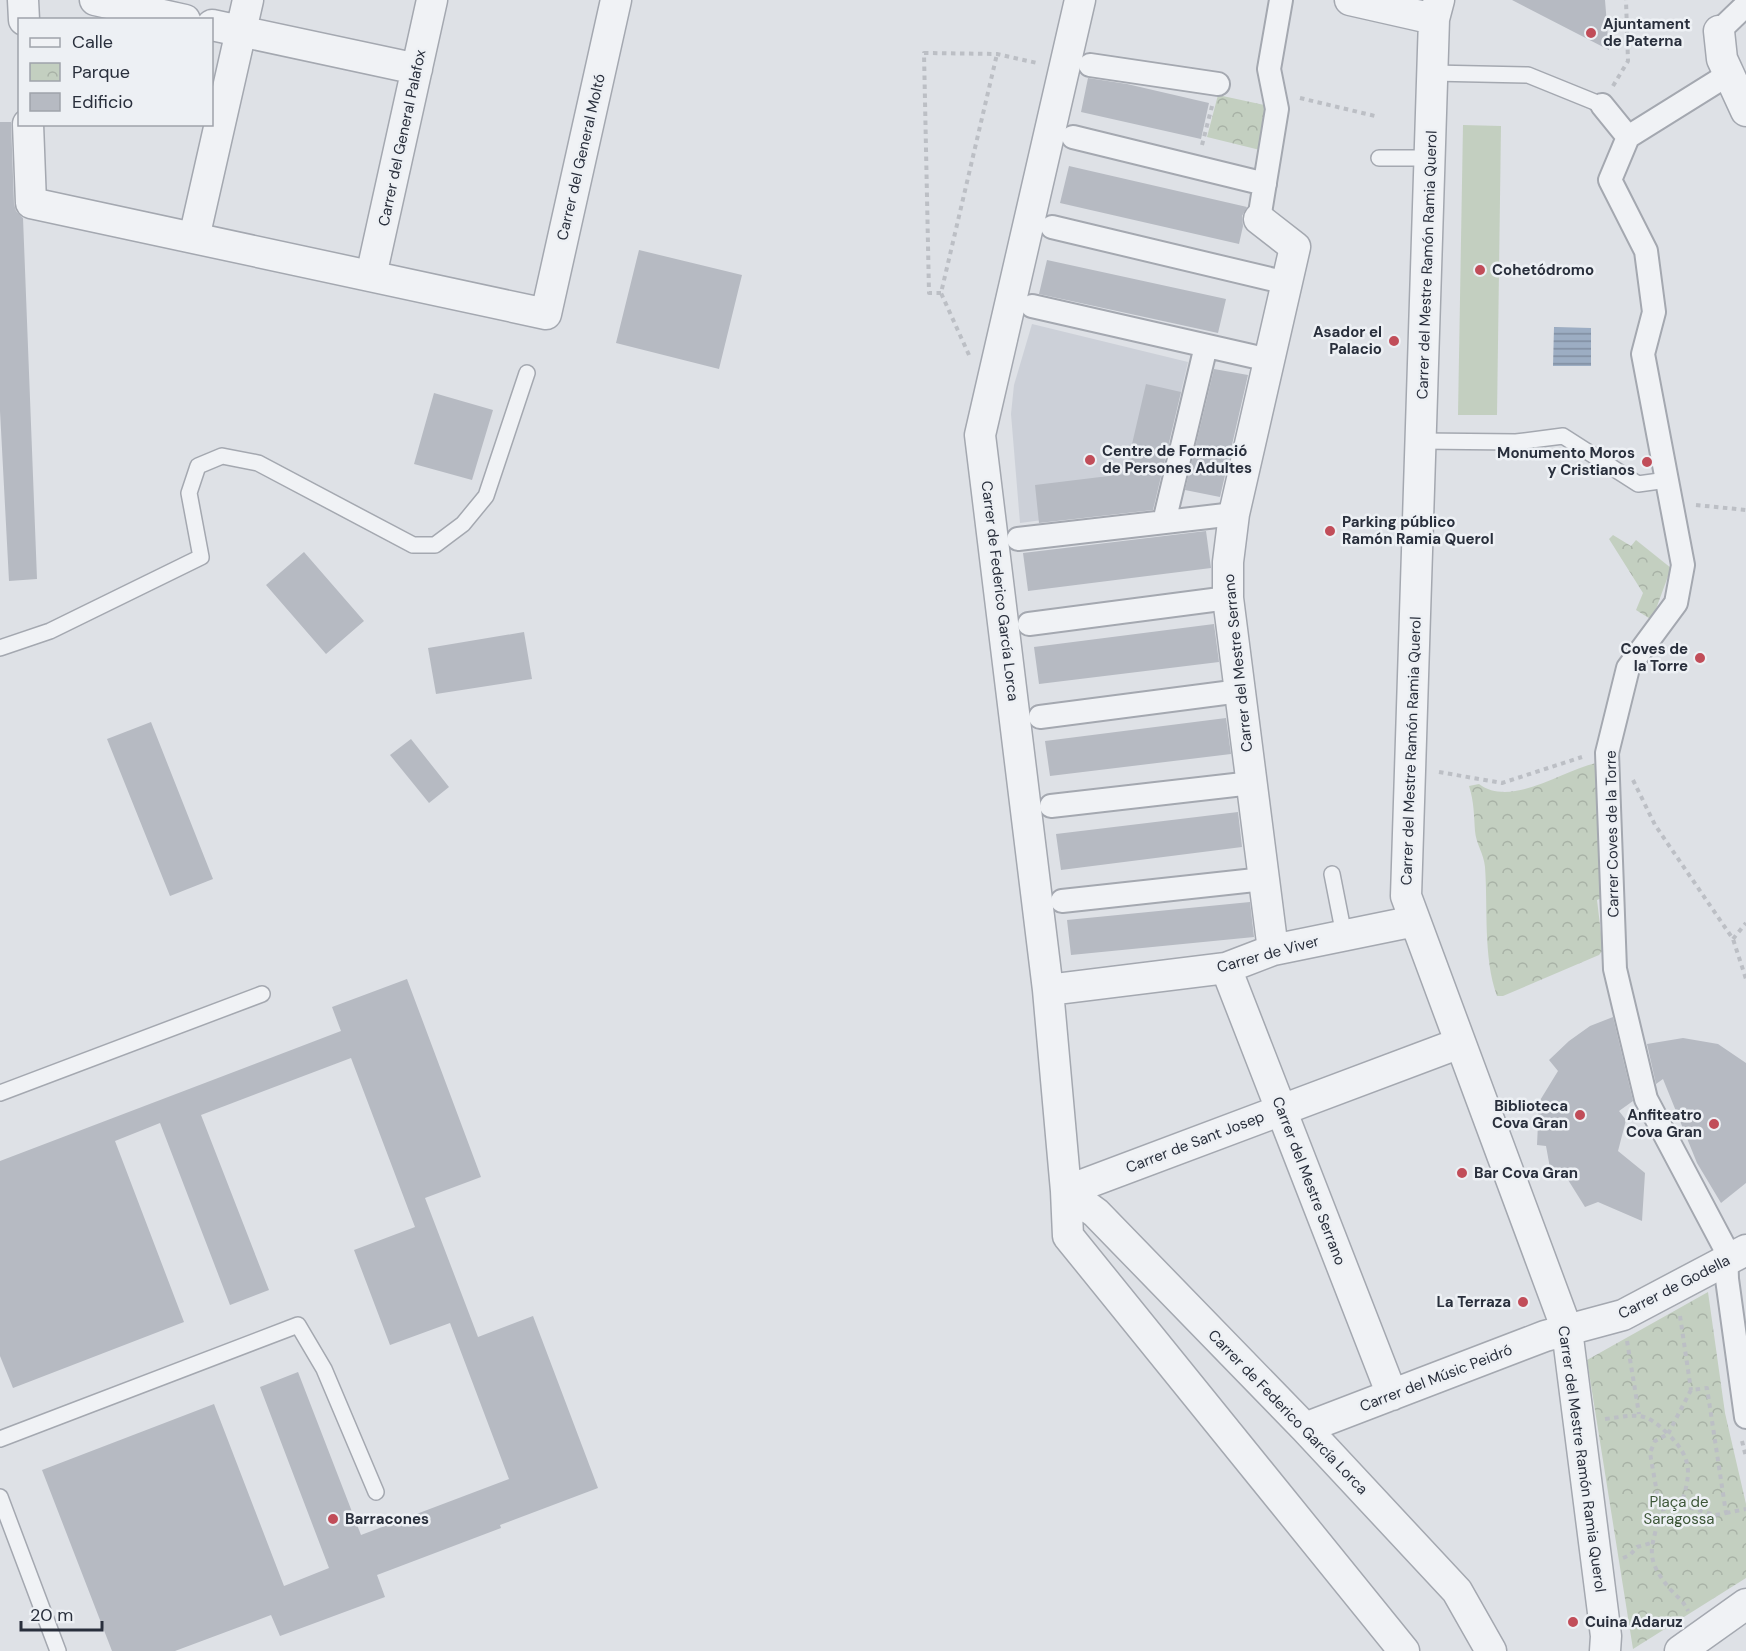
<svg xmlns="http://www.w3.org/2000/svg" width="1746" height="1651" viewBox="0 0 1746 1651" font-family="'DM Sans',sans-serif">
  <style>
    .built { fill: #ccd0d8 }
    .park { fill: url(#park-crowns) }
    .pitch { fill: #c3cfc0 }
    .water { fill: url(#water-rules) }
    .building { fill: #b6bac2 }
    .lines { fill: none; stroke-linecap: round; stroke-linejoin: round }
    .service-casing { stroke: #a4a8b0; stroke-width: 18 }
    .pedestrian-casing { stroke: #a4a8b0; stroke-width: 26 }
    .minor-casing { stroke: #a4a8b0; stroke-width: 33 }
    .path { stroke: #bcbfc5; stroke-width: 4; stroke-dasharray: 4.5 4.5; stroke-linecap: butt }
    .service { stroke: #f0f2f5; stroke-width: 15 }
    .pedestrian { stroke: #f0f2f5; stroke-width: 22 }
    .minor { stroke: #f0f2f5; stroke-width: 30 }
    .poi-dot { fill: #c14d59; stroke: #edf0f4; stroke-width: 2 }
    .labels { text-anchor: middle; stroke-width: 5; stroke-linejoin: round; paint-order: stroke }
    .poi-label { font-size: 15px; font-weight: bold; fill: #292f3c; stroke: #edf0f4; text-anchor: start }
    .street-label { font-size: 15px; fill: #292f3c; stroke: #edf0f4 }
    .park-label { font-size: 15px; fill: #3c5637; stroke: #edf0f4 }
  </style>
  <defs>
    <pattern id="park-crowns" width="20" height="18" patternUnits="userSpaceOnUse" patternTransform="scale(1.5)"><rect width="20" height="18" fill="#c3cfc0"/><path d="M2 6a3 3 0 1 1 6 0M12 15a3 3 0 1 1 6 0" fill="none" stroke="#a8b2a6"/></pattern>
    <pattern id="water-rules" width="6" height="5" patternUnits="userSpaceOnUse" patternTransform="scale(1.5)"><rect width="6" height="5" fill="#9cadc3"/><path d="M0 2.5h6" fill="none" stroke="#7f8da0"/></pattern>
  </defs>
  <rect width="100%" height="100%" fill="#dee1e6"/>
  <path class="built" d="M 1032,324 L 1188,362 L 1154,505 L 1020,523 L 1011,414 L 1014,385 Z"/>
  <path class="park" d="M 1218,95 L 1269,106 L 1260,150 L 1207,137 Z
    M 1613,535 L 1631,546 L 1636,540 L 1671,568 L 1652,620 L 1636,610 L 1643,593 L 1609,539 Z
    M 1596,763 L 1600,765 L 1602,898 L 1597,900 L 1603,950 L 1599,955 L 1503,996 L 1497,996 C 1483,957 1488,908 1485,867 C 1484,854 1476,844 1475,831 C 1474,816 1474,801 1469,786 L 1479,784 C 1511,808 1561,771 1596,763 Z
    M 1708,1292 L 1725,1413 L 1746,1504 L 1746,1578 L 1633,1649 L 1587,1360 Z"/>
  <path class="pitch" d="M 1463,125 L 1501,126 L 1497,415 L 1458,415 Z"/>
  <path class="water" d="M 1554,327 L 1591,328 L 1591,366 L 1553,366 Z"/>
  <path class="building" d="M 1512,0 L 1605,0 L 1609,50 Z
    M 1088,78 L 1127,84 L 1209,103 L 1201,139 L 1081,112 Z
    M 0,122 L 11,122 L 14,204 L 16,211 L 23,218 L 37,579 L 9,581 L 0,411 Z
    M 1069,166 L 1247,207 L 1242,216 L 1243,226 L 1239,244 L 1060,203 Z
    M 639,250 L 742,275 L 719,369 L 616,343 Z
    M 1047,260 L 1226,299 L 1218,333 L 1039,294 Z
    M 1214,369 L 1248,375 L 1220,497 L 1185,490 Z
    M 1146,384 L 1181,392 L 1153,510 L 1039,523 L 1035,485 L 1125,474 Z
    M 434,393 L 493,410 L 472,480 L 414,464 Z
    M 1206,531 L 1211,568 L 1028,591 L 1023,553 Z
    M 304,552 L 364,621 L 326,654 L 266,585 Z
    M 1214,624 L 1219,662 L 1039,684 L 1034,647 Z
    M 524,632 L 532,679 L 436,694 L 428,648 Z
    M 1226,718 L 1231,754 L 1050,776 L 1045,741 Z
    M 151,722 L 213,879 L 170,896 L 107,739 Z
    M 411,739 L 449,787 L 429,803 L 390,755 Z
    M 1238,812 L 1242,847 L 1061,870 L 1056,834 Z
    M 1250,902 L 1254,937 L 1071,955 L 1067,920 Z
    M 407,979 L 481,1177 L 425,1198 L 478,1337 L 533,1316 L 598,1488 L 500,1525 L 501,1528 L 377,1575 L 385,1597 L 280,1636 L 271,1615 L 175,1651 L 112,1651 L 42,1470 L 214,1404 L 284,1586 L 329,1568 L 260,1387 L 298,1372 L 361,1535 L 509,1479 L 450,1323 L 390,1345 L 354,1250 L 415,1227 L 351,1058 L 201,1115 L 269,1290 L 230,1305 L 160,1123 L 115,1141 L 184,1322 L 13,1388 L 0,1356 L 0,1161 L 341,1031 L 332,1007 Z
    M 1613,1017 L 1633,1101 L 1619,1111 L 1626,1120 L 1618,1151 L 1645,1173 L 1642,1221 L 1598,1202 L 1585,1207 L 1565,1175 L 1552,1179 L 1546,1146 L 1537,1145 L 1539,1102 L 1558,1071 L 1549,1060 L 1569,1041 L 1590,1026 Z
    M 1683,1038 L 1718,1044 L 1746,1063 L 1746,1183 L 1721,1203 L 1697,1163 L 1663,1079 L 1656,1084 L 1647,1044 Z"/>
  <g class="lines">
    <defs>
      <path id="service" d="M 1432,73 L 1528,75 L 1602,105
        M 1379,158 L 1431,158
        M 1421,441 L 1516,442 L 1563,436 L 1638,484 L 1667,480
        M 0,648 L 50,631 L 201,557 L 189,493 L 198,466 L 222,456 L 258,463 L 413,545 L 435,545 L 463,524 L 486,496 L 527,373
        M 1332,874 L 1344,935
        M 0,1093 L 262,994
        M 0,1439 L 298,1325 L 324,1369 L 376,1492
        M 0,1497 L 58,1651"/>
      <path id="pedestrian" d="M 1719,31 L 1746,5
        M 1090,65 L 1218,84
        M 1602,105 L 1628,137
        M 1073,137 L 1265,184
        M 1628,137 L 1610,180 L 1646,251 L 1654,312 L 1643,354 L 1683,565 L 1676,603 L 1628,668 L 1607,753 L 1615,969 L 1646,1099 L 1726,1250 L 1727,1279 L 1746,1417
        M 1628,137 L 1729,74
        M 1259,219 L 1277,109 L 1269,69 L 1281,0
        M 1052,227 L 1287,283
        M 1032,306 L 1269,360
        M 1164,522 L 1206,346
        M 1018,539 L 1234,514
        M 1029,624 L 1228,598
        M 1040,717 L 1240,691
        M 1051,806 L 1252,783
        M 1062,901 L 1264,879"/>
      <path id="minor" d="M 23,0 L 24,20
        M 95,0 L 185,20
        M 1080,0 L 980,435 L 1048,990 L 1066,1191 L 1068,1236 L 1404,1651
        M 1350,0 L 1434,19
        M 1439,0 L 1434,19 L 1406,896 L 1567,1330 L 1606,1636 L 1605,1651
        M 212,25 L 417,69
        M 1719,31 L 1722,59 L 1746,111
        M 28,124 L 31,203 L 546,314 L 616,0
        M 1259,219 L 1295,247 L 1234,514 L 1228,562 L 1228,598 L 1273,950
        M 194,238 L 248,0
        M 371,276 L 432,0
        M 1226,968 L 1392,1395
        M 1048,990 L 1226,968 L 1273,950 L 1415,921
        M 1066,1191 L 1096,1213 L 1305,1428 L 1457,1591 L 1491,1651
        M 1066,1191 L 1460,1043
        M 1305,1428 L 1545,1336 L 1623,1315 L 1746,1250
        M 1680,1651 L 1746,1604"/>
    </defs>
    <use href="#service" class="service-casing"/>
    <use href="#pedestrian" class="pedestrian-casing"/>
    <use href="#minor" class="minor-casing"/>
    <path class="path" d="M 1613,86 L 1628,61 L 1626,0
      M 1300,98 L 1375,116
      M 1202,145 L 1212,106
      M 941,293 L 929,293 L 924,53 L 997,54 L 1037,63
      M 969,355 L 941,293 L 997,54
      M 1696,505 L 1746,510
      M 1439,772 L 1502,783 L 1582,757
      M 1633,780 L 1655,825 L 1733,939 L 1746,979
      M 1733,939 L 1746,923
      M 1680,1316 L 1691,1390
      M 1627,1341 L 1639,1414
      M 1605,1419 C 1637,1415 1644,1410 1668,1434 L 1655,1441 L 1650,1453 L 1660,1510
      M 1742,1441 L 1746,1457
      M 1681,1505 L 1715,1515 L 1726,1513 L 1707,1388 L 1691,1390 L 1668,1434 C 1693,1459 1691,1473 1681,1505 L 1660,1510 C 1654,1548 1641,1554 1670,1589 C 1677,1597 1684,1601 1688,1611
      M 1726,1513 L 1746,1509
      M 1623,1558 L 1630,1555 L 1637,1547 L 1651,1543"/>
    <use href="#service" class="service"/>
    <use href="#pedestrian" class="pedestrian"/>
    <use href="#minor" class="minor"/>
  </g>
  <g class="poi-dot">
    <circle cx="1591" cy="33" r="6"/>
    <circle cx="1480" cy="270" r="6"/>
    <circle cx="1394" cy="341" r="6"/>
    <circle cx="1090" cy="460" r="6"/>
    <circle cx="1647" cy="462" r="6"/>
    <circle cx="1330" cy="531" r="6"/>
    <circle cx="1700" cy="658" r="6"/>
    <circle cx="1580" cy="1115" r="6"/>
    <circle cx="1714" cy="1124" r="6"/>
    <circle cx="1462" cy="1173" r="6"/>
    <circle cx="1523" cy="1302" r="6"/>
    <circle cx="333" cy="1519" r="6"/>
    <circle cx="1573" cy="1622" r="6"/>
  </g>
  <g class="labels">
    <g class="poi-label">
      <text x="1603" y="29">Ajuntament<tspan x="1603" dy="17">de Paterna</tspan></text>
      <text x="1492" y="275">Cohetódromo</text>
      <text x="1382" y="337" text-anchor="end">Asador el<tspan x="1382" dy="17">Palacio</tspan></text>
      <text x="1102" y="456">Centre de Formació<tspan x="1102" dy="17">de Persones Adultes</tspan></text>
      <text x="1635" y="458" text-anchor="end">Monumento Moros<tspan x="1635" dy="17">y Cristianos</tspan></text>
      <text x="1342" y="527">Parking público<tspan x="1342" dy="17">Ramón Ramia Querol</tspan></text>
      <text x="1688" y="654" text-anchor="end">Coves de<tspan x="1688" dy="17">la Torre</tspan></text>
      <text x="1568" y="1111" text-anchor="end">Biblioteca<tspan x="1568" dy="17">Cova Gran</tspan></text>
      <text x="1702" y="1120" text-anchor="end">Anfiteatro<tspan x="1702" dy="17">Cova Gran</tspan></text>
      <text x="1474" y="1178">Bar Cova Gran</text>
      <text x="1511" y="1307" text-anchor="end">La Terraza</text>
      <text x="345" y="1524">Barracones</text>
      <text x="1585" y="1627">Cuina Adaruz</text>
    </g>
    <g class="street-label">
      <text transform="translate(402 138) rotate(-78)" y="5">Carrer del General Palafox</text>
      <text transform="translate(581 157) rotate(-77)" y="5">Carrer del General Moltó</text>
      <text transform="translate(1427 265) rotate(-88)" y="5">Carrer del Mestre Ramón Ramia Querol</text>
      <text transform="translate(1000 591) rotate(83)" y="5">Carrer de Federico García Lorca</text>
      <text transform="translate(1238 663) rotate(-96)" y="5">Carrer del Mestre Serrano</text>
      <text transform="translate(1411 751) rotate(-88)" y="5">Carrer del Mestre Ramón Ramia Querol</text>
      <text transform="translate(1612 834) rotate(-91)" y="5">Carrer Coves de la Torre</text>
      <text transform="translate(1268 954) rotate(-15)" y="5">Carrer de Viver</text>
      <text transform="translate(1195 1142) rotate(-21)" y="5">Carrer de Sant Josep</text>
      <text transform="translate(1309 1181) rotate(69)" y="5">Carrer del Mestre Serrano</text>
      <text transform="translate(1674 1287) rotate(-27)" y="5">Carrer de Godella</text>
      <text transform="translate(1436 1378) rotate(-21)" y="5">Carrer del Músic Peidró</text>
      <text transform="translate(1288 1412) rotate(46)" y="5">Carrer de Federico García Lorca</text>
      <text transform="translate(1582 1459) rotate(82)" y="5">Carrer del Mestre Ramón Ramia Querol</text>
    </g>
    <g class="park-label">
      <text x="1679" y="1507">Plaça de<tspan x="1679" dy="17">Saragossa</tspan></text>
    </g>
  </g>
  <rect x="18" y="18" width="195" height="108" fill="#edf0f4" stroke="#9fa3aa" stroke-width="1.5"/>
  <rect x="30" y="38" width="30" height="9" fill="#f0f2f5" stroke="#9fa3aa" stroke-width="1.5"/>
  <text x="72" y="48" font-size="18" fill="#292f3c">Calle</text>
  <rect x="30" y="63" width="30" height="18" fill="url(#park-crowns)" stroke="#9fa3aa" stroke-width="1.5"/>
  <text x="72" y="78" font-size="18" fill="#292f3c">Parque</text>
  <rect x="30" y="93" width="30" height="18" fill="#b6bac2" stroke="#9fa3aa" stroke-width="1.5"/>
  <text x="72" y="108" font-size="18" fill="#292f3c">Edificio</text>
  <path d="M21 1621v9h81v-9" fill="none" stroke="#292f3c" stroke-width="3"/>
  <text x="30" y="1621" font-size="18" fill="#292f3c" stroke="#edf0f4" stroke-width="4.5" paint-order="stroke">20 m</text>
</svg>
